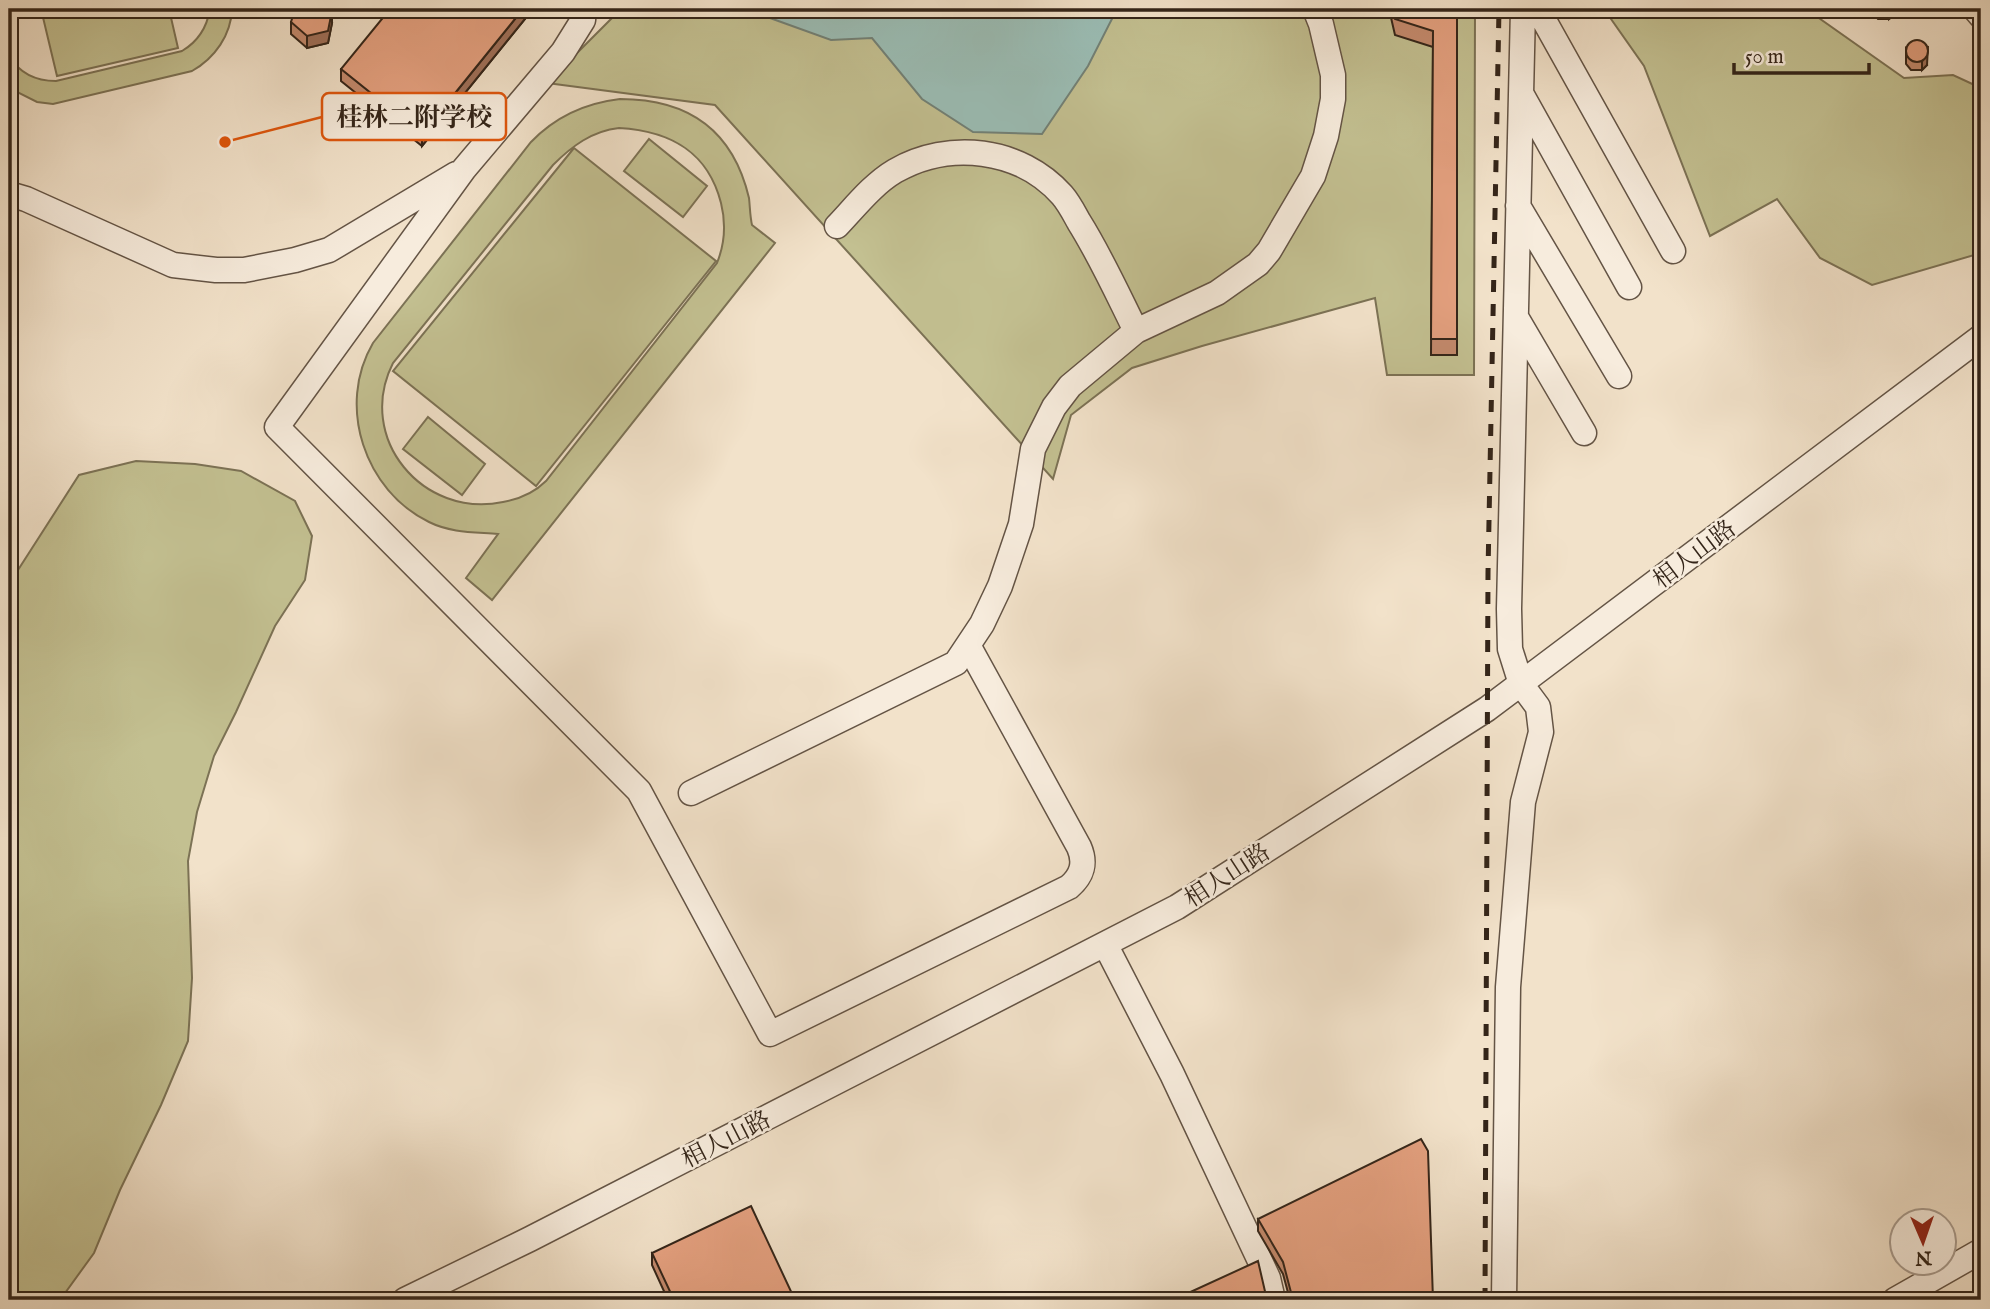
<svg xmlns="http://www.w3.org/2000/svg" width="1990" height="1309" viewBox="0 0 1990 1309" font-family="'IM FELL English','Noto Serif SC',serif">
  <style>
    .green { fill: #c3c091; stroke: #7c7255; stroke-width: 2; fill-rule: evenodd }
    .water { fill: #9bbeb6; stroke: #728177; stroke-width: 2 }
    .lines { fill: none; stroke-linecap: round; stroke-linejoin: round }
    .minor-casing { stroke: #645445; stroke-width: 27 }
    .minor { stroke: #f7ecdd; stroke-width: 24 }
    .rail { stroke: #342519; stroke-width: 5; stroke-dasharray: 12 12; stroke-linecap: butt }
    .wall { fill: #c48a6d; stroke: #342519; stroke-width: 2 }
    .shaded-wall { fill: #a07059; stroke: #342519; stroke-width: 2 }
    .building { fill: #e4a07f; stroke: #342519; stroke-width: 2 }
    .labels { text-anchor: middle; stroke-width: 5; stroke-linejoin: round; paint-order: stroke }
    .street-label { font-size: 24px; fill: #342519; stroke: #f7ecdd }
    .leader { fill: none; stroke: #df560d; stroke-width: 2.5 }
    .callout-dot { fill: #df560d; stroke: #f7ecdd; stroke-width: 2.5 }
    .callout { fill: #f7ecdd; stroke: #df560d; stroke-width: 2.5 }
    .callout-label { font-size: 26px; text-anchor: middle; font-weight: bold; fill: #342519 }
  </style>
  <rect width="100%" height="100%" fill="#f2e2ca"/>
  <filter id="stains"><feTurbulence type="fractalNoise" baseFrequency=".00286" numOctaves="4"/><feColorMatrix values="0 0 0 0 .2 0 0 0 0 .09 0 0 0 0 .02 0 0 0 .5 -.17"/></filter>
  <radialGradient id="worn" r=".72"><stop offset=".6" stop-color="#630" stop-opacity="0"/><stop offset="1" stop-color="#630" stop-opacity=".3"/></radialGradient>
  <path class="green" d="M 41,9 L 169,9 L 178,48 L 57,76 Z
    M 210,9 L 232,9 C 231,35 215,58 192,71 L 53,104 L 37,102 L 9,88 L 9,56 C 20,74 36,81 56,81 L 182,51 C 199,41 207,27 210,9 Z
    M 617,9 L 1475,9 L 1474,375 L 1387,375 L 1375,298 L 1202,346 L 1132,368 L 1071,415 L 1053,479 L 715,105 L 547,83 L 617,13 Z
    M 1604,9 L 1806,9 L 1904,78 L 1953,75 L 1981,88 L 1981,253 L 1872,285 L 1820,258 L 1777,199 L 1710,236 L 1644,66 Z
    M 620,99 C 689,99 733,130 749,198 C 750,207 750,216 752,225 L 775,243 L 492,600 L 466,578 L 498,534 C 475,532 451,533 429,522 C 365,491 336,406 373,343 L 531,142 C 555,117 586,103 620,99 ZM 619,128 C 671,131 708,152 721,203 C 726,223 725,243 717,263 L 546,481 C 534,493 520,499 503,502 C 423,519 355,438 393,363 L 553,165 C 572,146 592,131 619,128 Z
    M 649,139 L 707,186 L 683,217 L 624,171 Z
    M 574,148 L 716,261 L 536,486 L 393,371 Z
    M 428,417 L 485,464 L 462,495 L 403,449 Z
    M 136,461 L 195,464 L 241,471 L 295,501 L 312,536 L 305,580 L 275,626 L 236,712 L 214,756 L 197,812 L 188,861 L 192,978 L 188,1041 L 161,1105 L 120,1190 L 94,1253 L 60,1300 L 9,1300 L 9,584 L 79,475 Z"/>
  <path class="water" d="M 745,9 L 1117,9 L 1088,66 L 1042,134 L 973,132 L 922,99 L 872,38 L 831,40 Z"/>
  <g class="lines">
    <defs>
      <path id="minor" d="M 584,9 L 583,20 L 563,52 L 464,169 L 277,427 L 639,791 L 770,1034 L 1069,887 C 1082,876 1086,863 1079,847 L 968,645
        M 1530,9 L 1540,13 L 1673,251
        M 1975,9 L 1981,16
        M 1522,95 L 1629,287
        M 9,194 L 26,199 L 173,265 L 216,270 L 244,270 L 295,260 L 329,250 L 456,174
        M 1518,206 L 1619,376
        M 837,226 C 855,207 873,184 895,171 C 949,140 1020,148 1062,195 C 1069,203 1074,213 1079,222 C 1101,257 1118,295 1136,331
        M 1516,317 L 1584,433
        M 691,793 L 956,663 L 982,624 L 1000,586 L 1021,524 L 1033,449 L 1054,407 L 1070,386 L 1136,331 L 1217,293 L 1258,264 L 1269,251 L 1313,176 L 1326,136 L 1333,99 L 1333,75 L 1321,24 L 1315,9
        M 1105,944 L 1172,1074 L 1268,1278 L 1273,1300
        M 405,1300 L 530,1239 L 1177,907 L 1487,709 L 1981,337
        M 1504,1300 L 1508,987 L 1523,802 L 1541,732 L 1538,707 L 1521,684 L 1510,649 L 1509,609 L 1523,9
        M 1895,1300 L 1981,1251"/>
    </defs>
    <use href="#minor" class="minor-casing"/>
    <use href="#minor" class="minor"/>
    <path class="rail" d="M 1485,1300 L 1488,572 L 1499,9"/>
  </g>
  <path class="wall" d="M 533,9 L 422,146 L 341,81 L 341,69 Z
    M 1389,9 L 1457,9 L 1457,355 L 1431,355 L 1433,47 L 1395,35 Z
    M 1873,9 L 1895,9 L 1895,14 L 1889,19 L 1878,19 L 1873,13 Z
    M 291,22 L 332,23 L 328,43 L 307,48 L 291,34 Z
    M 1906,48 L 1927,65 L 1922,70 L 1911,70 L 1906,64 Z
    M 1258,1219 L 1433,1300 L 1290,1300 L 1283,1274 L 1258,1231 Z
    M 652,1253 L 795,1300 L 668,1300 L 652,1265 Z"/>
  <path class="shaded-wall" d="M 523,9 L 533,9 L 422,146 L 422,134 Z
    M 1892,9 L 1895,9 L 1895,14 L 1889,19 L 1889,11 Z
    M 332,11 L 332,23 L 328,43 L 307,48 L 307,36 Z
    M 1928,46 L 1927,65 L 1922,70 L 1922,62 Z"/>
  <path class="building" d="M 295,9 L 330,9 L 332,11 L 328,31 L 307,36 L 291,22 Z
    M 390,9 L 523,9 L 422,134 L 341,69 Z
    M 1392,9 L 1457,9 L 1457,339 L 1431,339 L 1433,31 L 1395,19 Z
    M 1876,9 L 1892,9 L 1889,11 L 1878,11 Z
    M1906 51a11 11 0 1 1 22 0a11 11 0 1 1-22 0Z
    M 1421,1139 L 1428,1151 L 1433,1300 L 1293,1300 L 1283,1262 L 1258,1219 Z
    M 751,1206 L 795,1300 L 674,1300 L 652,1253 Z
    M 1258,1261 L 1267,1300 L 1173,1300 Z"/>
  <g class="labels">
    <g class="street-label">
      <text transform="translate(1694 554) rotate(-37)" y="8">相人山路</text>
      <text transform="translate(1227 875) rotate(-33)" y="8">相人山路</text>
      <text transform="translate(726 1139) rotate(-27)" y="8">相人山路</text>
    </g>
  </g>
  <path class="leader" d="M225 142L322 117"/>
  <circle class="callout-dot" cx="225" cy="142" r="7"/>
  <rect class="callout" x="322" y="93" width="184" height="47" rx="7"/>
  <g class="callout-label">
    <text x="414" y="126">桂林二附学校</text>
  </g>
  <rect width="1990" height="1309" fill="none" stroke="#f2e2ca" stroke-width="35"/>
  <rect x="10" y="10" width="1969" height="1288" fill="none" stroke="#342519" stroke-width="3.5"/>
  <rect x="18" y="18" width="1955" height="1274" fill="none" stroke="#342519" stroke-width="2"/>
  <g transform="translate(1923 1242) rotate(178)"><circle r="33" fill="#f7ecdd" stroke="#a99c8f" stroke-width="2"/>
  <path d="M0-5L12 26L0 18L-12 26Z" fill="#8f2418"/>
  <text y="-10" font-size="19" font-weight="bold" text-anchor="middle" fill="#342519">N</text>
  </g>
  <path d="M1734 63v10h135v-10" fill="none" stroke="#342519" stroke-width="3.5"/>
  <text x="1745" y="63" font-size="21" fill="#342519" stroke="#f7ecdd" stroke-width="5" paint-order="stroke">50 m</text>
  <rect width="100%" height="100%" filter="url(#stains)"/>
  <rect width="100%" height="100%" fill="url(#worn)"/>
</svg>
